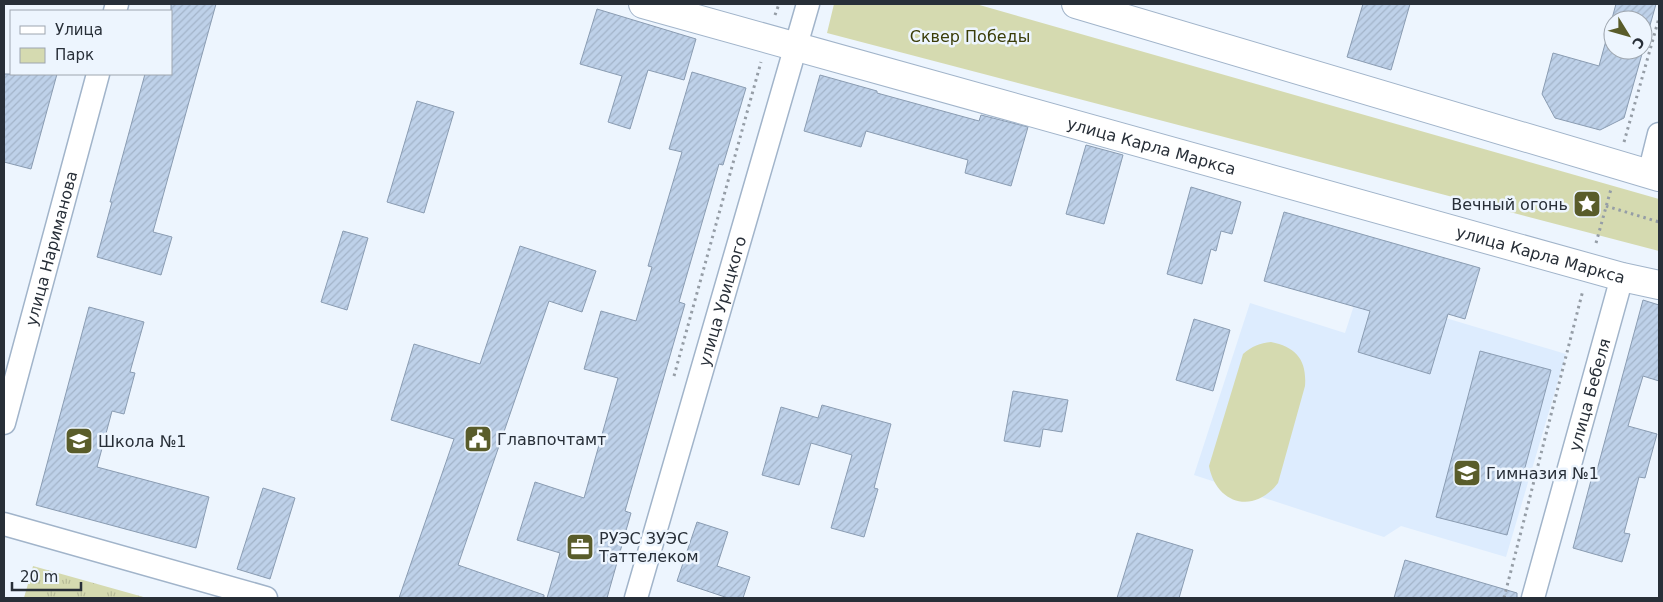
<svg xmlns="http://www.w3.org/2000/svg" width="1663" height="602" viewBox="0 0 1663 602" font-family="'DejaVu Sans',sans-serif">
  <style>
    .built { fill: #ddecfe }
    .grass { fill: url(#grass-tufts) }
    .green { fill: #d5dab0 }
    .building { fill: url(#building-hatch); stroke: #8a9cb2; fill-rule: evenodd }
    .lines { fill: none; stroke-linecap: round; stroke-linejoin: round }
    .minor-casing { stroke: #a1b4ca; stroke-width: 25 }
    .major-casing { stroke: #a1b4ca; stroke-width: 30 }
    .path { stroke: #959da6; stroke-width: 3; stroke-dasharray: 2.5 4; stroke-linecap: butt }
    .minor { stroke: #fff; stroke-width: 22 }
    .major { stroke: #fff; stroke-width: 28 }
    .labels { text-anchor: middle; stroke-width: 5; stroke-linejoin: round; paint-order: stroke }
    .park-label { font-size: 16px; fill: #3a3d09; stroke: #edf5fe }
    .street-label { font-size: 16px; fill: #282f38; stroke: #edf5fe }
    .poi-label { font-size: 16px; fill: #282f38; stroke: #edf5fe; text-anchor: start }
  </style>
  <defs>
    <pattern id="grass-tufts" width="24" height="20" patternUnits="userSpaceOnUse" patternTransform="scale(1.25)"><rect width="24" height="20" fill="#d5dab0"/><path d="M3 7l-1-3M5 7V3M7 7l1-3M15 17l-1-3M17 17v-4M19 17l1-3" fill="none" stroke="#b7bb98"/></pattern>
    <pattern id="building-hatch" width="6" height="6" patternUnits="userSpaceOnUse" patternTransform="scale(1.25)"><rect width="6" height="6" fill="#bed1e9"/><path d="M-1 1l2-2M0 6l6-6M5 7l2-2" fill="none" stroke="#a3b4c9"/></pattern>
  </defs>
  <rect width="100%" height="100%" fill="#edf5fe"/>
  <path class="built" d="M 1357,296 L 1449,319 L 1566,354 L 1506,557 L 1401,526 L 1384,537 L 1194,475 L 1250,303 L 1345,333 Z"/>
  <path class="grass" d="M 33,566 L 147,598 L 24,598 Z"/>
  <path class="green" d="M 834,4 L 976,4 L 1659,199 L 1659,251 L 827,33 Z
    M 1271,342 C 1296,347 1307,360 1305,386 L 1278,483 C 1254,515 1216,504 1209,466 L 1243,354 C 1252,346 1260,343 1271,342 Z"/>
  <path class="building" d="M 171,4 L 216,4 L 153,232 L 172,237 L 161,275 L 97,257 L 112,202 L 110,202 L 145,74 L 171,74 Z
    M 1363,4 L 1410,4 L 1391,70 L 1347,57 Z
    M 1616,4 L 1656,4 L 1624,118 L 1600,130 L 1555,118 L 1542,94 L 1553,53 L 1599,66 ZM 1613,20 L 1643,20 L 1643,50 L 1613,50 Z
    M 597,9 L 696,39 L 684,80 L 648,70 L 630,129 L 608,122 L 622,76 L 580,64 Z
    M 692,72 L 746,88 L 723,165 L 719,164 L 679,302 L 685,304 L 625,511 L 631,513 L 607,598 L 547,598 L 560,553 L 517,540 L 535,482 L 584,498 L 618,378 L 584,369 L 601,311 L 636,321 L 652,267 L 648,266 L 682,152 L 669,149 Z
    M 4,74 L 57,74 L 31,169 L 4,162 Z
    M 820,75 L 877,91 L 877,93 L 979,121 L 981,115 L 1028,127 L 1011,186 L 965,173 L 968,160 L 866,131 L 861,147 L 804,131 Z
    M 417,101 L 454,112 L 424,213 L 387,202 Z
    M 1086,145 L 1123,155 L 1104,224 L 1066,214 Z
    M 1191,187 L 1241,202 L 1232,234 L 1221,231 L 1216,251 L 1211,249 L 1202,284 L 1167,274 Z
    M 1284,212 L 1480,268 L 1465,319 L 1448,314 L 1430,374 L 1358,352 L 1370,311 L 1264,281 Z
    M 343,231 L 368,238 L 347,310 L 321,302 Z
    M 520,246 L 596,271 L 582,312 L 549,301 L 458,565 L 544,595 L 544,598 L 399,598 L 454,439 L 391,420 L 414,344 L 480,364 Z
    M 1643,300 L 1659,305 L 1659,381 L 1643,376 L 1628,426 L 1657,434 L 1645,478 L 1639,477 L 1624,533 L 1630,534 L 1622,562 L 1573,548 L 1594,469 L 1597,470 Z
    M 89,307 L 144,322 L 130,372 L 135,373 L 124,414 L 112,411 L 97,467 L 209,497 L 196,548 L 36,505 Z
    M 1194,319 L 1230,330 L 1213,391 L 1176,380 Z
    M 1480,351 L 1551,370 L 1507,535 L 1436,517 Z
    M 1013,391 L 1068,400 L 1062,432 L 1043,429 L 1040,447 L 1004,441 Z
    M 822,405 L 891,424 L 874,488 L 878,489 L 864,537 L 831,528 L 852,455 L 811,443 L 799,485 L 762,475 L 781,407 L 818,418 Z
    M 263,488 L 295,498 L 270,579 L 237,569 Z
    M 697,522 L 728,532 L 717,566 L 750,577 L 743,598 L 728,598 L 677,581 Z
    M 1137,533 L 1193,550 L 1179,598 L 1117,598 Z
    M 1405,560 L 1517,593 L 1517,598 L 1394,598 Z"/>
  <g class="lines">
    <defs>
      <g id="minor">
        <path d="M 115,11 L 117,4"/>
        <path d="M 1649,174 L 1659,134"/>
        <path id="s1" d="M 4,423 L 98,74"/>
        <path d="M 4,524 L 266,598"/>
        <path id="s2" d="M 636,598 L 808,4"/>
        <path id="s3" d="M 1533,598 L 1622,277"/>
      </g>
      <g id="major">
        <path id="s4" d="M 643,4 L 1622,277 L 1659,285"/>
        <path d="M 1076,4 L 1659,177"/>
      </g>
    </defs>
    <use href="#minor" class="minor-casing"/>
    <use href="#major" class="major-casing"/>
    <path class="path" d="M 775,15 L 779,4
      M 1624,142 L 1659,18
      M 1606,206 L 1659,222
      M 1596,243 L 1611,189
      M 674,376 L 761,62
      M 1504,598 L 1583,290"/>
    <use href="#minor" class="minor"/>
    <use href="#major" class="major"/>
  </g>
  <defs>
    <symbol id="sight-square" viewBox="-11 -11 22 22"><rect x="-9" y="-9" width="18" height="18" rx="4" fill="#595c2a" stroke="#edf5fe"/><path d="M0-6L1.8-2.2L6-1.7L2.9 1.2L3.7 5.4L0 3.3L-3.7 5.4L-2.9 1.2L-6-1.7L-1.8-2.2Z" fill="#fff"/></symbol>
    <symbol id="civic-square" viewBox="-11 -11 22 22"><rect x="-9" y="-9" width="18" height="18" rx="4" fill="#595c2a" stroke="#edf5fe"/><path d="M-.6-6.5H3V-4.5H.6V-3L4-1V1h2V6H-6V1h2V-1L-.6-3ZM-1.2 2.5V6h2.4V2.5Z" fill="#fff"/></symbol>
    <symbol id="school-square" viewBox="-11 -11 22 22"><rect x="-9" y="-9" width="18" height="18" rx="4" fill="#595c2a" stroke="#edf5fe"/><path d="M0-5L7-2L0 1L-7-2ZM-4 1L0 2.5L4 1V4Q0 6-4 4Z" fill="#fff"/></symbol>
    <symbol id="office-square" viewBox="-11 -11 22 22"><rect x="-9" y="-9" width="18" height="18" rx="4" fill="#595c2a" stroke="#edf5fe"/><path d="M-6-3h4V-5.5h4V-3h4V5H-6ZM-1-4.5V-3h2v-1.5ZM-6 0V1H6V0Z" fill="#fff"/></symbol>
  </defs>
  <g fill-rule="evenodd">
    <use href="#sight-square" x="1571" y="188" width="32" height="32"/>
    <use href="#civic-square" x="462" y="423" width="32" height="32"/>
    <use href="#school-square" x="63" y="425" width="32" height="32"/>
    <use href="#school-square" x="1451" y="457" width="32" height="32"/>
    <use href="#office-square" x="564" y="531" width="32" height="32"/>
  </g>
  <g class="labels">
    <g class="park-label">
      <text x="970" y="42">Сквер Победы</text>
    </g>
    <g class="street-label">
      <text dy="6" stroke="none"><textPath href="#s4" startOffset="528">улица Карла Маркса</textPath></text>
      <text dy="6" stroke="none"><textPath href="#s1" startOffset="181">улица Нариманова</textPath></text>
      <text dy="6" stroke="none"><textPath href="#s4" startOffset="932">улица Карла Маркса</textPath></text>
      <text dy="6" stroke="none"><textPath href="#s2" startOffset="309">улица Урицкого</textPath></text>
      <text dy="6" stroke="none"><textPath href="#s3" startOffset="211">улица Бебеля</textPath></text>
    </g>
    <g class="poi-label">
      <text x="1568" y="210" text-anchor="end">Вечный огонь</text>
      <text x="497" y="445">Главпочтамт</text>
      <text x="98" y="447">Школа №1</text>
      <text x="1486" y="479">Гимназия №1</text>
      <text x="599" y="544">РУЭС ЗУЭС<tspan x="599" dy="18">Таттелеком</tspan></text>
    </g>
  </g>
  <rect width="1663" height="602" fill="none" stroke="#282f38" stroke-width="10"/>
  <rect x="10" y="10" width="162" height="65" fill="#edf5fe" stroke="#9ea6af"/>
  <rect x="20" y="26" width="25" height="8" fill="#ffffff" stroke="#9ea6af"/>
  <text x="55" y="35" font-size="15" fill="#282f38">Улица</text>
  <rect x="20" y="48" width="25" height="15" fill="#d5dab0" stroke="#9ea6af"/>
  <text x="55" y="60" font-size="15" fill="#282f38">Парк</text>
  <g transform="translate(1628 35) rotate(127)"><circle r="24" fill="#edf5fe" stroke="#9ea6af"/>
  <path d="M0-4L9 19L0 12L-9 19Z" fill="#595c2a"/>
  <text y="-8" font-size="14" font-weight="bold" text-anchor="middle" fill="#282f38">С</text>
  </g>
  <path d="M12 582v8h69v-8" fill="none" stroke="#282f38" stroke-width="2.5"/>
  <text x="20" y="582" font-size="15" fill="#282f38" stroke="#edf5fe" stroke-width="4" paint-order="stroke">20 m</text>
</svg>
